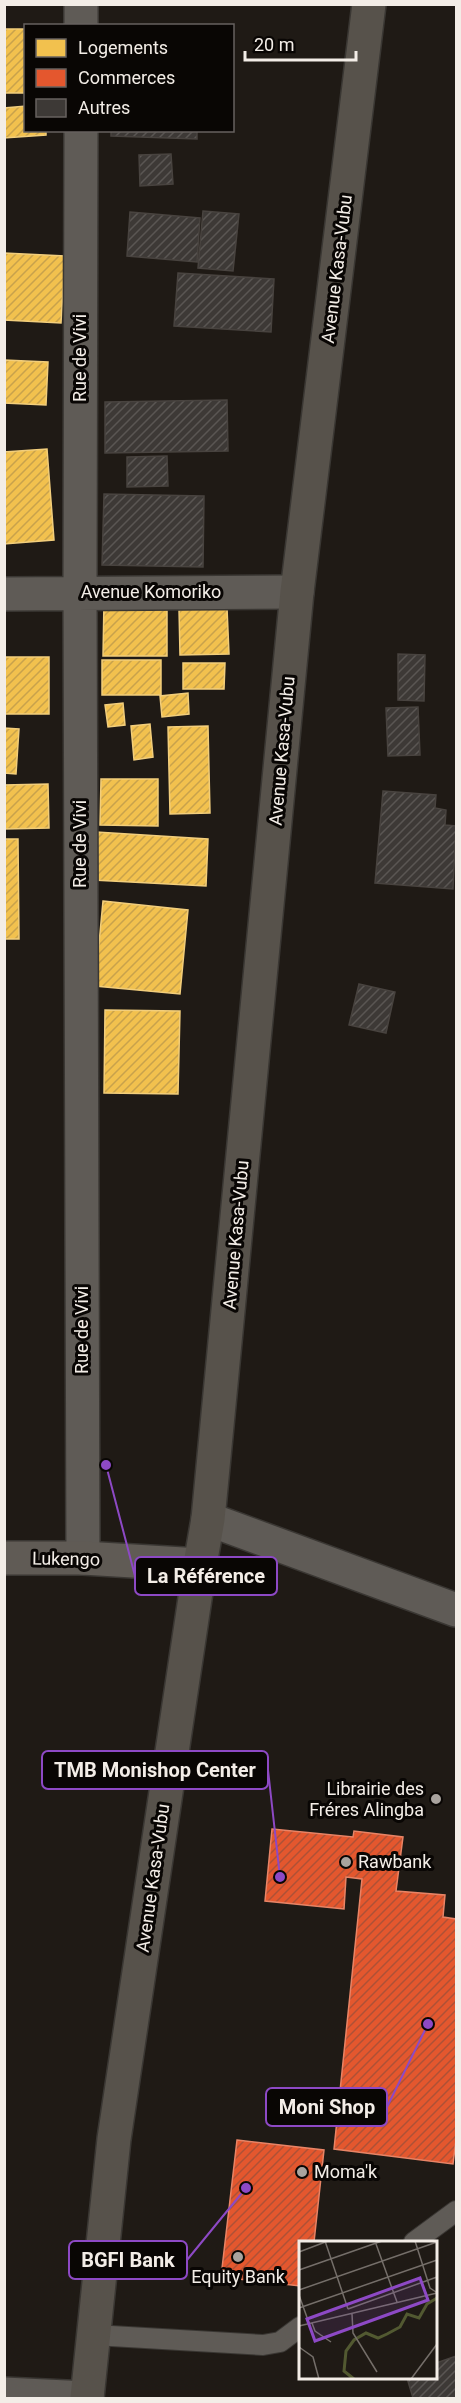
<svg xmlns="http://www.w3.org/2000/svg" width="461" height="2403" viewBox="0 0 461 2403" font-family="Roboto,sans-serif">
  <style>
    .homes { fill: url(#homes-hatch); stroke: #f2ce7c; stroke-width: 1.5 }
    .shops { fill: url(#shops-hatch); stroke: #e88466; stroke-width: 1.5 }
    .building { fill: url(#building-hatch); stroke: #48433f; stroke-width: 1.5 }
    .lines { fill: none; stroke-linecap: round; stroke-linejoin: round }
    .lane-casing { stroke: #3a3733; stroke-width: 22 }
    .street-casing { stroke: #3a3733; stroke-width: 36 }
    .secondary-casing { stroke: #3a3733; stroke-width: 36 }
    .primary-casing { stroke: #3a3733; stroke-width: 36 }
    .lane { stroke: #5f5b56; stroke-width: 20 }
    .street { stroke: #5f5b56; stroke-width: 33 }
    .secondary { stroke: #605b55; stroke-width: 33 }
    .primary { stroke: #57524b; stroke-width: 33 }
    .poi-dot { fill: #a9a39e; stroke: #090604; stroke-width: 2 }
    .labels { text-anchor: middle; stroke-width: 6; stroke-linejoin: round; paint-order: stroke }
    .street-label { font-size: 18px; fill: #f3ede7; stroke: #090604 }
    .poi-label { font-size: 18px; fill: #f3ede7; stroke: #090604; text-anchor: start }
    .inset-river { fill: none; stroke: #525931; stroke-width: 3 }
    .inset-road { fill: none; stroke: #746e69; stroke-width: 1.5 }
    .view { fill: #8d49c5; fill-opacity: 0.15; stroke: #8d49c5; stroke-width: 3 }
    .inset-edge { fill: none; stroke: #f3ede7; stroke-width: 3 }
    .leader { fill: none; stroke: #8d49c5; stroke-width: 2 }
    .callout-dot { fill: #8d49c5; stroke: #090604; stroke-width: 2 }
    .callout { fill: #090604; stroke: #8d49c5; stroke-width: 2 }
    .callout-label { font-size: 20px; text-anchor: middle; font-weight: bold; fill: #f3ede7 }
  </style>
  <defs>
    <pattern id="homes-hatch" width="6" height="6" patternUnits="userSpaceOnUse" patternTransform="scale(1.5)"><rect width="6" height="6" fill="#f2c14e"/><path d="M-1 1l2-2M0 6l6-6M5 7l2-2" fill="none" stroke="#c8a24c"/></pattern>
    <pattern id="shops-hatch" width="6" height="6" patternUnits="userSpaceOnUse" patternTransform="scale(1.5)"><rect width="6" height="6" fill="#e4572e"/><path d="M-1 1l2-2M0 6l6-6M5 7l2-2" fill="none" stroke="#ae5136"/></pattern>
    <pattern id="building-hatch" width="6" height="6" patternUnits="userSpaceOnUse" patternTransform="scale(1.5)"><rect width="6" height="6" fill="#3d3936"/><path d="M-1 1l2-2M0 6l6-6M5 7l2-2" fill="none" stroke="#5a5653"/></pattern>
  </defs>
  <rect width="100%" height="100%" fill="#1f1a15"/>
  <path class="homes" d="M 4,29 L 26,29 L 26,93 L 4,93 Z
    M 26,106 L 26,130 L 46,130 L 46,135 L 4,138 L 4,108 Z
    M 4,253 L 65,256 L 61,323 L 4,320 Z
    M 4,360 L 48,362 L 46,405 L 4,403 Z
    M 47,449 L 54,540 L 4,544 L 4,452 Z
    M 104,601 L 167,601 L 167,656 L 103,656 Z
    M 227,608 L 229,654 L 180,655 L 179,609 Z
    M 4,657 L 49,657 L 49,714 L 4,714 Z
    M 102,660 L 161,660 L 161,695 L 102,695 Z
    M 183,663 L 225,663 L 224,689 L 183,689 Z
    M 188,693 L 189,714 L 162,717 L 160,696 Z
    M 123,703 L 125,725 L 108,727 L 105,705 Z
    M 150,724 L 153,757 L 134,760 L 131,726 Z
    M 208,726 L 210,813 L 170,814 L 168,727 Z
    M 4,728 L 19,729 L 16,774 L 4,773 Z
    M 101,779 L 158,779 L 158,826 L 100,825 Z
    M 48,784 L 49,828 L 4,829 L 4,785 Z
    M 96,832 L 208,839 L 206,886 L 93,880 Z
    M 4,839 L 18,839 L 19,939 L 4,939 Z
    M 103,901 L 188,910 L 180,994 L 95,986 Z
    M 105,1010 L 180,1011 L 178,1094 L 104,1093 Z"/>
  <path class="shops" d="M 272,1829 L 353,1837 L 354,1831 L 403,1837 L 396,1891 L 445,1895 L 443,1917 L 456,1919 L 456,2140 L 453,2164 L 334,2149 L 362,1879 L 346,1877 L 344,1909 L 265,1901 Z
    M 237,2140 L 324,2150 L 314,2242 L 300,2242 L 300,2286 L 221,2277 Z"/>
  <path class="building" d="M 111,130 L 197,130 L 197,139 L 111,136 Z
    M 171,154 L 173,184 L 140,186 L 139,155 Z
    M 203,211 L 239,214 L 233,271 L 198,268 Z
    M 130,212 L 200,218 L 197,262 L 127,256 Z
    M 178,273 L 274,279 L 271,332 L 174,326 Z
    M 227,400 L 228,451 L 105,453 L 105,402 Z
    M 167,456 L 168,486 L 127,487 L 127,457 Z
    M 104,494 L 204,496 L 203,567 L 102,565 Z
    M 398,654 L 425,655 L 424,701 L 398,700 Z
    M 418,707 L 420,755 L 388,756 L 386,708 Z
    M 383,791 L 436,795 L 435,808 L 446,810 L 445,825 L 456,826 L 453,889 L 375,883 Z
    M 359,984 L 395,992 L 386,1033 L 349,1025 Z
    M 456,2356 L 456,2398 L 413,2398 L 407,2378 L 436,2378 L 436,2363 Z"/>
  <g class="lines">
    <defs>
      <path id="lane" d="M 414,2242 L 456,2211
        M 94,2335 L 263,2345 L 280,2342 L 300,2327"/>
      <path id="street" d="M 81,26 L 81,4
        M 81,130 L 80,592 L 83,1558
        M 4,594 L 297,592
        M 208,1519 L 456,1610
        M 4,2394 L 87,2398"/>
      <path id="secondary" d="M 4,1558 L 83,1558 L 200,1565"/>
      <path id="primary" d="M 87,2398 L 114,2139 L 200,1565 L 208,1519 L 297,592 L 369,4"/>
    </defs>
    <use href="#lane" class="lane-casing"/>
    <use href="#street" class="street-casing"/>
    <use href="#secondary" class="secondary-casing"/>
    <use href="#primary" class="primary-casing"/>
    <use href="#lane" class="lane"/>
    <use href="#street" class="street"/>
    <use href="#secondary" class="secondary"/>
    <use href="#primary" class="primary"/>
  </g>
  <g class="poi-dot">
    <circle cx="436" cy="1799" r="6"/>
    <circle cx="346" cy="1862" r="6"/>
    <circle cx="302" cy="2172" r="6"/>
    <circle cx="238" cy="2257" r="6"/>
  </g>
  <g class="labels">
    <g class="street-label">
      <text transform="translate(337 269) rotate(-83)" y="6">Avenue Kasa-Vubu</text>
      <text transform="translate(80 358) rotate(-90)" y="6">Rue de Vivi</text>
      <text x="151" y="598">Avenue Komoriko</text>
      <text transform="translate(282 751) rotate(-85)" y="6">Avenue Kasa-Vubu</text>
      <text transform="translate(80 844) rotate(-90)" y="6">Rue de Vivi</text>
      <text transform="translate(236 1235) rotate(-85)" y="6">Avenue Kasa-Vubu</text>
      <text transform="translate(82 1330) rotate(-90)" y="6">Rue de Vivi</text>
      <text transform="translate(66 1559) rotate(1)" y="6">Lukengo</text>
      <text transform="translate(153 1878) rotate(-82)" y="6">Avenue Kasa-Vubu</text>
    </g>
    <g class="poi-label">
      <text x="424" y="1795" text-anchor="end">Librairie des<tspan x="424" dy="21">Fréres Alingba</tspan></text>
      <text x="358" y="1868">Rawbank</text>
      <text x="314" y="2178">Moma'k</text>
      <text x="238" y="2283" text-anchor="middle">Equity Bank</text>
    </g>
  </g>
  <g transform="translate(299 2241)">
    <rect width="138" height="138" fill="#1f1a15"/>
    <path class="inset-river" d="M 55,138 L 45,130 L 47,110 L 55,99 L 67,92 L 79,97 L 88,93 L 101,86 L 108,73 L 120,77 L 128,63 L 138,57"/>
    <path class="inset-road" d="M 26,0 L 49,68M 116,0 L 131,47 L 137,51M 77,3 L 98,61M 0,11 L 29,0M 0,29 L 83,0M 0,49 L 138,1M 0,54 L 10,82M 0,67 L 138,19M 49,68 L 138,36M 53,73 L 54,92 L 78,131M 13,82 L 16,90 L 32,101M 0,85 L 138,52M 0,106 L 14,116 L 20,138M 112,138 L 138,103"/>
    <path class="view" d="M 121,37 L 129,59 L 16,100 L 8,78 Z"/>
    <rect width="138" height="138" class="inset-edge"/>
  </g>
  <path class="leader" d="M106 1465L135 1576M280 1877L268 1770M428 2024L387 2107M246 2188L187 2260"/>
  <g class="callout-dot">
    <circle cx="106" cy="1465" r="6"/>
    <circle cx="280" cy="1877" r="6"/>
    <circle cx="428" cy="2024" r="6"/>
    <circle cx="246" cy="2188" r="6"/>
  </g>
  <g class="callout">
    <rect x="135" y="1557" width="142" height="38" rx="6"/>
    <rect x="42" y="1751" width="226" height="38" rx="6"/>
    <rect x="266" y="2088" width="121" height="38" rx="6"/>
    <rect x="69" y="2241" width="118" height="38" rx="6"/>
  </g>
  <g class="callout-label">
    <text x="206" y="1583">La Référence</text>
    <text x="155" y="1777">TMB Monishop Center</text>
    <text x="327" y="2114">Moni Shop</text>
    <text x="128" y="2267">BGFI Bank</text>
  </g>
  <rect width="461" height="2403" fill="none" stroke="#f3ede7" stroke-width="12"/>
  <rect x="24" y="24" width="210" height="108" fill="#090604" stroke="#67625f" stroke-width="1.5"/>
  <rect x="36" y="39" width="30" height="18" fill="#f2c14e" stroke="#67625f" stroke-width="1.5"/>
  <text x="78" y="54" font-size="18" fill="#f3ede7">Logements</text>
  <rect x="36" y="69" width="30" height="18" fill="#e4572e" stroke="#67625f" stroke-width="1.5"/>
  <text x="78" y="84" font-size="18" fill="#f3ede7">Commerces</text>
  <rect x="36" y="99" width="30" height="18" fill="#3d3936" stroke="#67625f" stroke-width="1.5"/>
  <text x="78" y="114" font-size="18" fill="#f3ede7">Autres</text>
  <path d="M245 51v9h111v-9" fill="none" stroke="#f3ede7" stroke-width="3"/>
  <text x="254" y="51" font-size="18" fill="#f3ede7" stroke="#090604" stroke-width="4.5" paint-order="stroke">20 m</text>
</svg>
